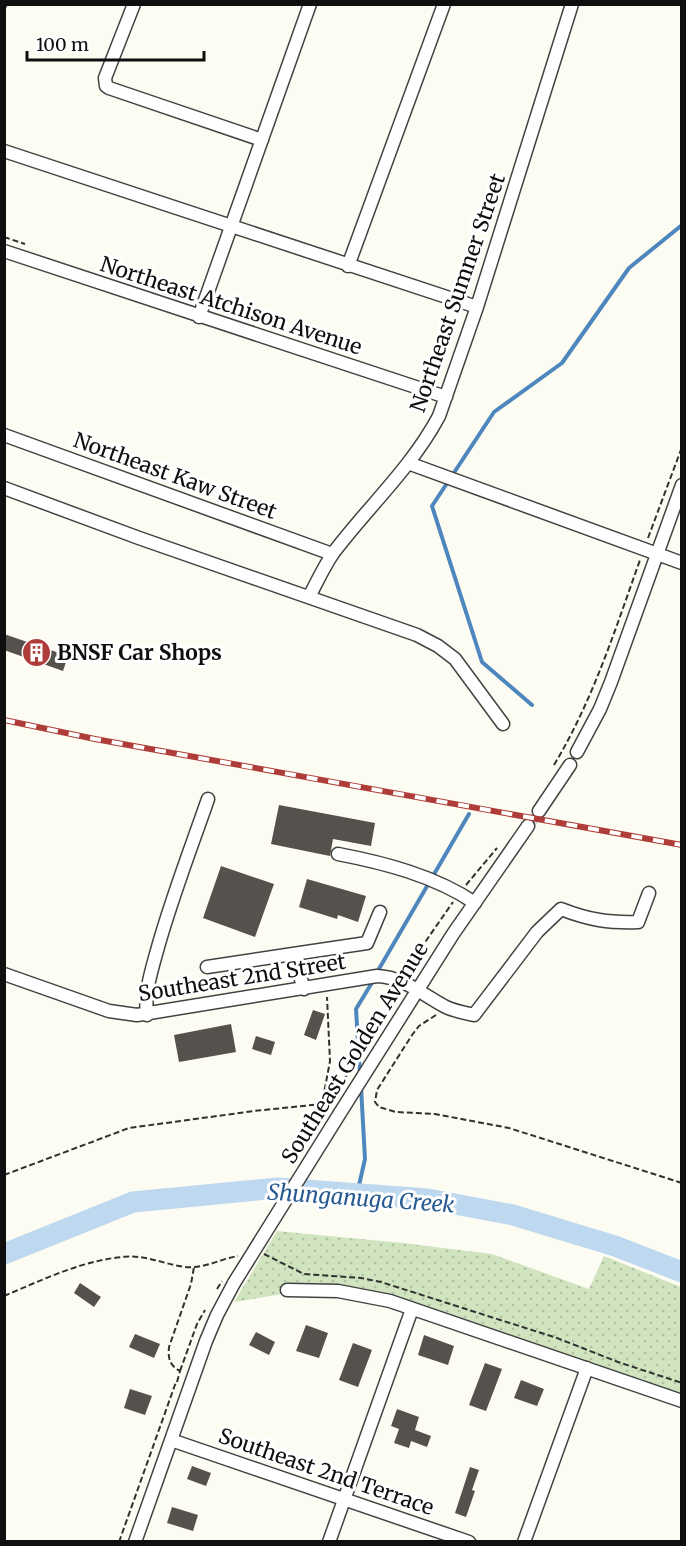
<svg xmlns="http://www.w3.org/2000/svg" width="686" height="1546" viewBox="0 0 686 1546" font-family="Merriweather,serif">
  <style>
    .green { fill: url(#green-dots) }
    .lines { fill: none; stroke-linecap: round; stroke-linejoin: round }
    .stream { stroke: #4d87bd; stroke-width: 4 }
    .river { stroke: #bdd8ef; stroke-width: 21 }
    .building { fill: #56514d }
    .minor-tunnel { stroke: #d9d8d0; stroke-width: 12; stroke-dasharray: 12 6; stroke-linecap: butt }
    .minor-casing { stroke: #424242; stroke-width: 15 }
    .path { stroke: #313131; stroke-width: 2; stroke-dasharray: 6 3; stroke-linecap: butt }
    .minor { stroke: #fff; stroke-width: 12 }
    .rail-casing { stroke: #ae3c38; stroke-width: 6 }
    .rail { stroke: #fff; stroke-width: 4; stroke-dasharray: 11; stroke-linecap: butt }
    .minor-bridge-casing { stroke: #424242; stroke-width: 15; stroke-linecap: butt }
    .path-bridge { stroke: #313131; stroke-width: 2; stroke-dasharray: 6 3; stroke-linecap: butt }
    .minor-bridge { stroke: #fff; stroke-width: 12 }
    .labels { text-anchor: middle; stroke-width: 6; stroke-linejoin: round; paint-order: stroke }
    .street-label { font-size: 21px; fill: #0f0f0f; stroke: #fff }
    .poi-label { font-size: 21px; font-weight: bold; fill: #0f0f0f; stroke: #fff; text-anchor: start }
    .water-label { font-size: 22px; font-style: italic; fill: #275b92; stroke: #fff }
  </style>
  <defs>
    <pattern id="green-dots" width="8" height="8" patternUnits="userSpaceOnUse" patternTransform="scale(1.5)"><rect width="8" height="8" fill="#d0e4c0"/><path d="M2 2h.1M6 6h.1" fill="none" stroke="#b1c2a4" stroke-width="1.8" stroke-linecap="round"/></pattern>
  </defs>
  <rect width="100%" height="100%" fill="#fdfcf2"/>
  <path class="green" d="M 277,1231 L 403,1243 L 492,1254 L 589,1289 L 604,1256 L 681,1287 L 681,1395 L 420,1304 C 375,1290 330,1278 283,1286 L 283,1294 L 234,1302 Z"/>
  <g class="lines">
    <path class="stream" d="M 532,705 L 482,662 L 432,506 L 494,412 L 562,363 L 629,268 L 682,225
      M 376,974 L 469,814
      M 360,1074 L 356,1009 L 373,981
      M 357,1194 L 365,1159 L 361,1087"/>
    <path class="river" d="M 4,1254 L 133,1202 L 278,1188 L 428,1199 L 513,1215 L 615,1246 L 682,1272"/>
  </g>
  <path class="building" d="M 4,634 L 68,656 L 63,671 L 4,650 Z
    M 279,805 L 375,823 L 371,846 L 333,839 L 330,856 L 271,844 Z
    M 221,866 L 274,884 L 255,937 L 203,918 Z
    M 307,879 L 366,896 L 358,922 L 338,915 L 337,919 L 299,907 Z
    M 313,1010 L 325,1014 L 316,1040 L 304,1035 Z
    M 231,1024 L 236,1052 L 179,1062 L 174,1035 Z
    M 256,1036 L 275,1042 L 271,1055 L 252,1049 Z
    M 80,1283 L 101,1297 L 94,1307 L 74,1293 Z
    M 306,1325 L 328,1333 L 319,1358 L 296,1351 Z
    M 256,1332 L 275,1342 L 269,1355 L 249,1345 Z
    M 135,1334 L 160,1344 L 154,1358 L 129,1347 Z
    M 424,1335 L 454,1346 L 448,1365 L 418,1355 Z
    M 353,1343 L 372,1350 L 358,1387 L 339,1380 Z
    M 485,1363 L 502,1369 L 486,1411 L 469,1405 Z
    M 521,1380 L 544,1389 L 537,1406 L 514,1398 Z
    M 130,1389 L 152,1396 L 145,1415 L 124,1408 Z
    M 397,1409 L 419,1417 L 415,1430 L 431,1436 L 427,1447 L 411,1441 L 409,1448 L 394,1443 L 399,1429 L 391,1426 Z
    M 192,1466 L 211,1473 L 206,1486 L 187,1479 Z
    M 470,1467 L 479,1470 L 472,1490 L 475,1491 L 466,1517 L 455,1513 Z
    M 172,1507 L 198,1515 L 193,1531 L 167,1523 Z"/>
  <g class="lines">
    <path class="minor-tunnel" d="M 528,826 L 539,811"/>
    <defs>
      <path id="minor" d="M 134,4 L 105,78 L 106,86 L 109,88 L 262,140
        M 4,151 L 477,307
        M 4,251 L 446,397
        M 348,266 L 444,4
        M 199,317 L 310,4
        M 4,435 L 332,554
        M 408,463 L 682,563
        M 4,488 L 139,538 L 417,635 L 438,646 L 455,659 L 503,724
        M 309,597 C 317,582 324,566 334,552 C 368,507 412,467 439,416 L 477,307 L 572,4
        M 577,752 L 600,709 L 611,682 L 682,485
        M 539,811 L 570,765
        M 338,854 C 385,863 435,876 475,903
        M 293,954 L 367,943 L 380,912
        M 207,967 L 293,954 L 304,989
        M 4,974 L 109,1011 L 137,1015 L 377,976 C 404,977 423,995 446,1007 C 454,1011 465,1013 474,1015 L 537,932 L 561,909 C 589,920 609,923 638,922 L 649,893
        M 147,1015 C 144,992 152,969 158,947 C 172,897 191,848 208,799
        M 340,1113 L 453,934 L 528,826
        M 287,1290 L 338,1291 L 390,1301 L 682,1401
        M 171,1440 L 469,1542
        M 135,1542 L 206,1341 L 217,1315 L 234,1283
        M 329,1542 L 412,1309
        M 524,1542 L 587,1368"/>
    </defs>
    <use href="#minor" class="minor-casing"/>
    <path class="path" d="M 4,10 L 7,4
      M 4,237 L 25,244
      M 648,538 L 682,447
      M 554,765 C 593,700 615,630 640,560
      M 466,885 L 497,848
      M 405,971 L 453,902
      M 436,1015 L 419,1026 L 412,1035 L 377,1090 L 375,1102 L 379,1107 L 396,1112 L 435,1114 L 509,1128 L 682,1183
      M 336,1095 L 343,1081 L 373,1036
      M 4,1175 L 129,1128 L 254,1111 L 322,1104 L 330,1061 L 327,997
      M 264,1254 L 304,1274 L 361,1278 L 381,1282 L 557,1338 L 618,1362 L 682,1383
      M 4,1296 C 42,1280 81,1261 122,1257 C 144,1254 163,1264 185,1267 C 204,1269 220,1259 238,1256
      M 180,1371 L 197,1324 L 205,1310
      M 177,1382 L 180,1371 C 169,1365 168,1358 169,1347 L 191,1284 L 194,1267
      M 119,1542 L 176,1382"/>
    <use href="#minor" class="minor"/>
    <defs>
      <path id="rail" d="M 4,720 L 95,739 L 682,845"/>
    </defs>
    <use href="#rail" class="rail-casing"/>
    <use href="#rail" class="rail"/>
    <defs>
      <path id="minor-bridge" d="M 234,1283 L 340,1113"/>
    </defs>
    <use href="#minor-bridge" class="minor-bridge-casing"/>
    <path class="path-bridge" d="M 217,1289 L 222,1281"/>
    <use href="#minor-bridge" class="minor-bridge"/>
  </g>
  <defs>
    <symbol id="building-disc" viewBox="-11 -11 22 22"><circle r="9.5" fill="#ae3c38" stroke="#fff"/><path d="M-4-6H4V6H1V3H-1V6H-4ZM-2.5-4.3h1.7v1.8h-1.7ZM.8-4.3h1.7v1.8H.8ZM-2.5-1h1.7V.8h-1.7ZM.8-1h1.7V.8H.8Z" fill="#fff"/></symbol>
  </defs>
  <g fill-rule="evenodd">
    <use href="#building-disc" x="20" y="636" width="33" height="33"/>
  </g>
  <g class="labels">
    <g class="street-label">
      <text transform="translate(458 293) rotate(-71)" y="7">Northeast Sumner Street</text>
      <text transform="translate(231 306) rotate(18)" y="7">Northeast Atchison Avenue</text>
      <text transform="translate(175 476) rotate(20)" y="7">Northeast Kaw Street</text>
      <text transform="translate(242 978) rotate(-9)" y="7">Southeast 2nd Street</text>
      <text transform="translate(355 1053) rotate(-58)" y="7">Southeast Golden Avenue</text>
      <text transform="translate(326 1472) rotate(19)" y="7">Southeast 2nd Terrace</text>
    </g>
    <g class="poi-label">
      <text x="57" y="660">BNSF Car Shops</text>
    </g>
    <g class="water-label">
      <text transform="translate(361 1198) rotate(4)" y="8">Shunganuga Creek</text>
    </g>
  </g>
  <rect width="686" height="1546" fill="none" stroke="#0f0f0f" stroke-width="12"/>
  <path d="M27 51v9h177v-9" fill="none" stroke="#0f0f0f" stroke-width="3"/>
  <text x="36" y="51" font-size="18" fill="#0f0f0f" stroke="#ffffff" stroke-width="4.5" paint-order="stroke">100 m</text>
</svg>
